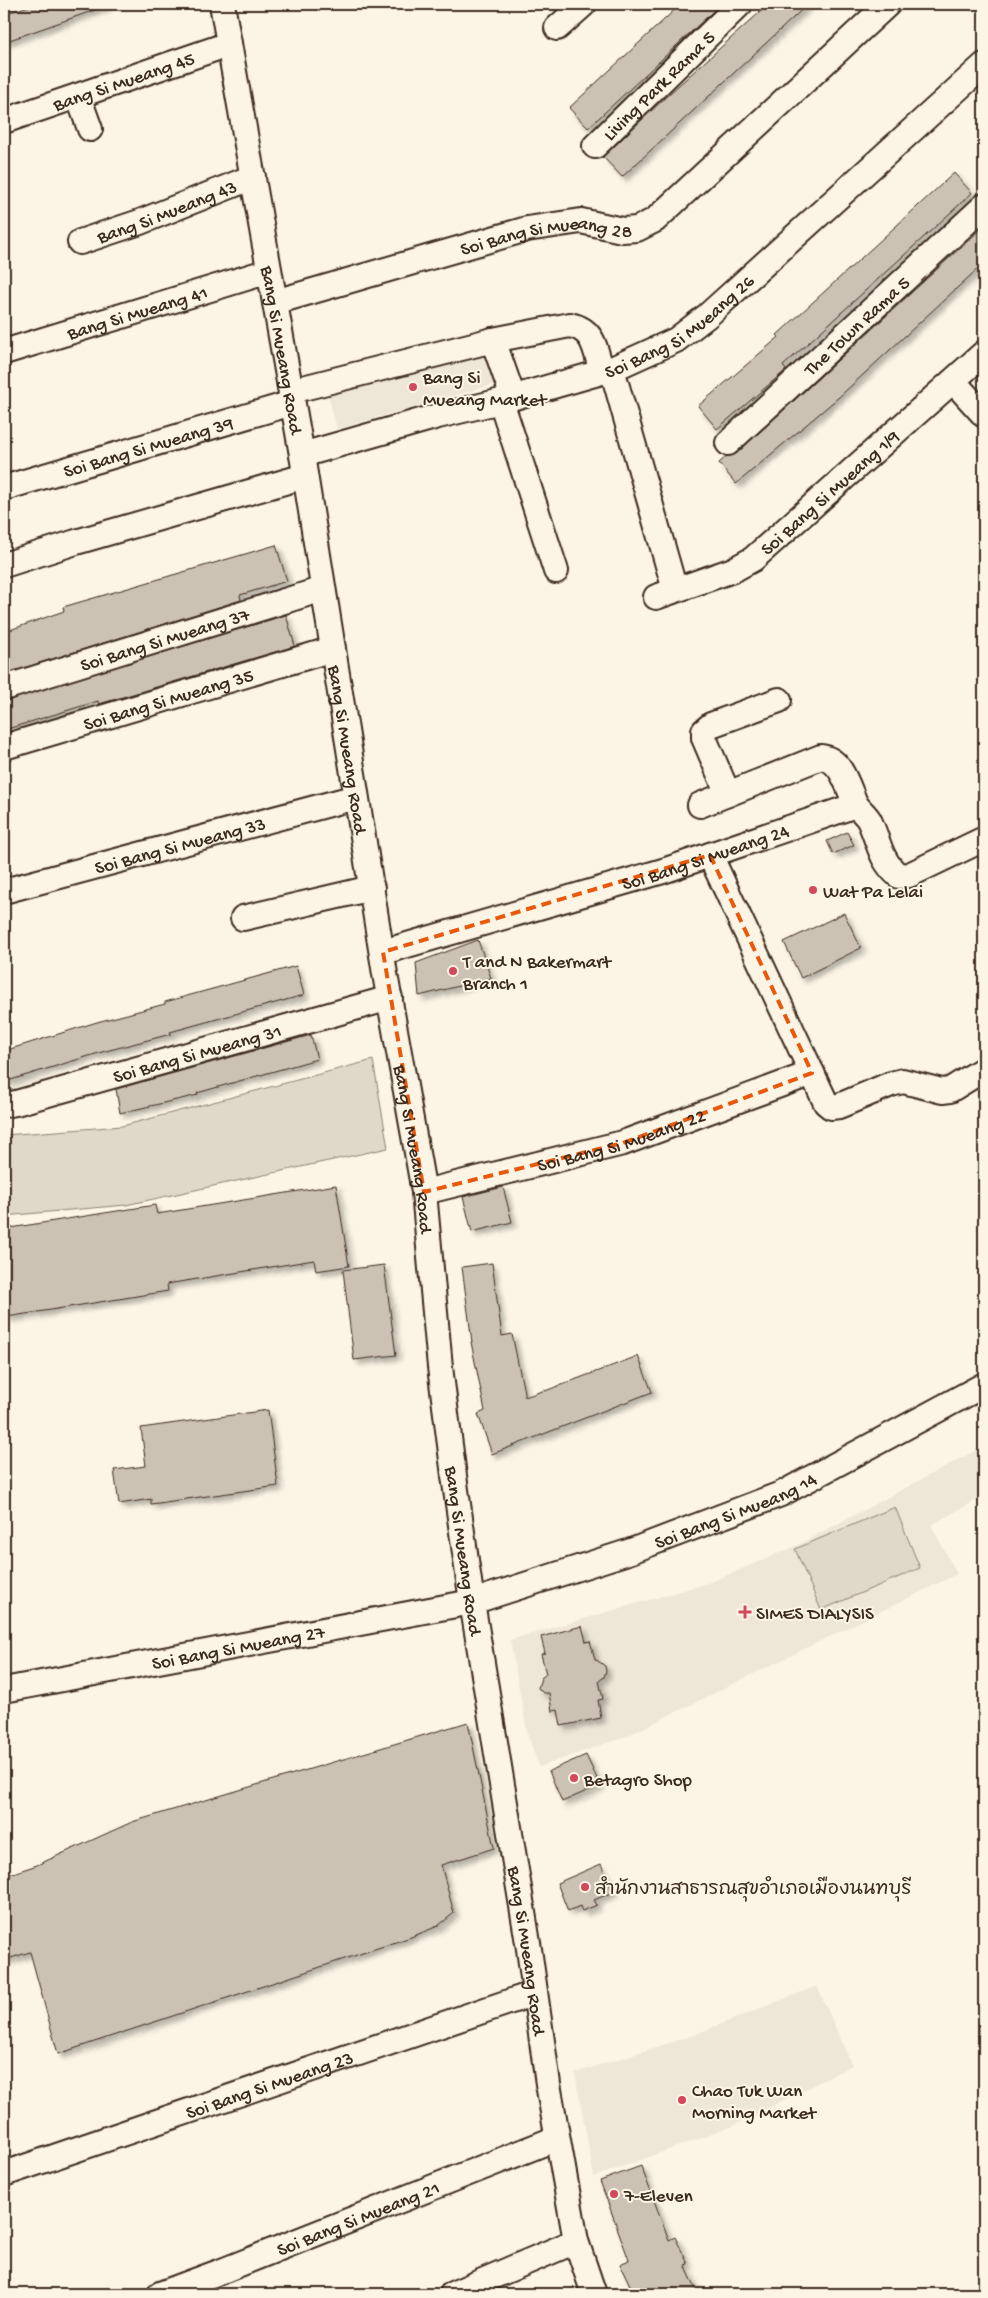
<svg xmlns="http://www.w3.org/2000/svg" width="988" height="2298" viewBox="0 0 988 2298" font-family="'Gochi Hand','Playpen Sans Thai',sans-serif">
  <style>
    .built { fill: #eee6d6 }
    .green { fill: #e0d8c8; stroke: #8e8173 }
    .building { fill: #ccc2b3; stroke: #3b2a1e; filter: url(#shadow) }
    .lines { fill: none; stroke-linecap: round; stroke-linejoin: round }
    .minor-casing { stroke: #3b2a1e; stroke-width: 28 }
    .minor { stroke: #fcf5e5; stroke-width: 24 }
    .marked { fill: none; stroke: #e8590c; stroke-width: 4; stroke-dasharray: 10 6; stroke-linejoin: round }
    .poi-dot { fill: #d1495b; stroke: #fcf5e5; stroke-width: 2 }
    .labels { text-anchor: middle; stroke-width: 4; stroke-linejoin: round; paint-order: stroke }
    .street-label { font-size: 19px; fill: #3b2a1e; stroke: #fcf5e5 }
    .poi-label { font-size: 19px; fill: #3b2a1e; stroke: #fcf5e5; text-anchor: start }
  </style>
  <defs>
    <filter id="shadow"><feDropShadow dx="4.5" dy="4.5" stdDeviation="2.5" flood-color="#0004"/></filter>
  </defs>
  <rect width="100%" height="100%" fill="#fcf5e5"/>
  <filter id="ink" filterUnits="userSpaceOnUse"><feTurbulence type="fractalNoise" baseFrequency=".02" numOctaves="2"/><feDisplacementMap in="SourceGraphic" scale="10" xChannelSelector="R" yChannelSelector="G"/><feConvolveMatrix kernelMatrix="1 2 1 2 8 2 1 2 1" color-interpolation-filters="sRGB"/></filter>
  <g filter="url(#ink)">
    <path class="built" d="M 489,346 L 499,383 L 337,429 L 327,391 Z
      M 984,1446 L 984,1496 L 931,1525 L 957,1574 L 627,1736 L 539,1767 L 528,1736 L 510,1640 L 708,1583 L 796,1546 Z
      M 817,1986 L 852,2065 L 731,2127 L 594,2177 L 575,2073 L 691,2036 Z"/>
    <path class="green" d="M 373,1060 L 388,1148 L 126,1205 L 4,1216 L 4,1135 L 122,1126 Z
      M 895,1507 L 920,1568 L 821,1610 L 795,1549 Z"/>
    <path class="building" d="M 35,4 L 106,4 L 106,6 L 4,42 L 4,14 Z
      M 681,4 L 721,4 L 588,128 L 569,108 Z
      M 769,4 L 808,4 L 622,177 L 603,157 L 669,94 Z
      M 954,173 L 972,193 L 783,366 L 786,370 L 717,429 L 698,406 L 779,337 L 777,335 Z
      M 984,226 L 984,263 L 839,397 L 736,484 L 719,463 L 727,456 L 737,453 Z
      M 276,545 L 287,581 L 240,595 L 241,600 L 4,674 L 4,632 L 64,611 L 63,607 Z
      M 286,615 L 295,646 L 99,704 L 98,701 L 4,730 L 4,701 Z
      M 847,832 L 854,845 L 833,854 L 827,841 Z
      M 844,913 L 861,948 L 801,978 L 784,942 Z
      M 478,940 L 491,978 L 419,996 L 416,963 Z
      M 296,966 L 304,995 L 170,1032 L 171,1034 L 102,1052 L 4,1082 L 4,1051 L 97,1022 L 165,1004 L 165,1002 Z
      M 311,1035 L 317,1059 L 197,1093 L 198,1095 L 120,1113 L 116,1089 Z
      M 336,1185 L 349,1266 L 316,1271 L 314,1260 L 167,1284 L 168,1291 L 7,1317 L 4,1299 L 4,1229 L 155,1205 L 157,1214 Z
      M 503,1187 L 512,1222 L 472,1232 L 463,1197 Z
      M 492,1263 L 502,1336 L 512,1334 L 525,1397 L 545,1390 L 545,1391 L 638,1356 L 652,1392 L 492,1454 L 478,1414 L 485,1411 L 471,1342 L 472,1342 L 462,1267 Z
      M 384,1265 L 396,1355 L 354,1360 L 343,1270 Z
      M 268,1410 L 278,1486 L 151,1504 L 151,1499 L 119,1504 L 114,1470 L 146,1466 L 141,1428 Z
      M 582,1626 L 586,1642 L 590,1641 L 595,1659 L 605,1666 L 606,1671 L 604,1677 L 599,1681 L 603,1699 L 598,1700 L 601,1718 L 561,1726 L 558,1710 L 552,1711 L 549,1693 L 543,1693 L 538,1688 L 541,1678 L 546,1674 L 541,1654 L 545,1653 L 541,1637 Z
      M 468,1722 L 494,1848 L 441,1865 L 454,1913 L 438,1926 L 411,1937 L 58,2054 L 30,1952 L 4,1960 L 4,1876 L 37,1865 L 132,1822 Z
      M 586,1755 L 600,1785 L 562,1802 L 549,1771 Z
      M 601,1864 L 613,1892 L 594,1900 L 597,1905 L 582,1911 L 580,1906 L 568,1911 L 557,1883 Z
      M 641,2166 L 669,2240 L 675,2237 L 688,2264 L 685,2265 L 698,2294 L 634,2294 L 620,2264 L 629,2260 L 600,2181 Z"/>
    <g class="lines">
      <defs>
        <g id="minor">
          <path id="s1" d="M 222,4 L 302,455 L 385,974 L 424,1192 L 440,1367 L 454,1476 L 472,1602 L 529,1949 L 548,2084 L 576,2241 L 594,2294"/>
          <path d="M 557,28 L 584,4"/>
          <path d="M 78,96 L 90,129"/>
          <path id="s2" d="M 4,121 L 229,44"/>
          <path id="s3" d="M 595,146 L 740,4"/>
          <path id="s4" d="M 80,242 L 140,222 L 253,177"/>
          <path id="s5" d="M 275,302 L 527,229 L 581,221 L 622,230 L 637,229 L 655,220 L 888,4"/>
          <path d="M 493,340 L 513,397"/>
          <path id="s6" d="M 4,352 L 269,271"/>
          <path d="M 612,369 L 675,590"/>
          <path d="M 954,382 L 984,415"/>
          <path d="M 291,391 L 493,340 L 570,325 C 595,330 595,350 602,372"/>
          <path d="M 501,401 L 556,571"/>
          <path id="s7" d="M 728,443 L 984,206"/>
          <path id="s8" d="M 302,455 L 438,416 L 501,401 L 612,369 L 676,340 L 707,316 L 984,65"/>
          <path id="s9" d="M 4,488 L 292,403"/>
          <path d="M 4,565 L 76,542 L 305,476"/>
          <path id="s10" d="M 656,597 L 733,570 L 753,559 L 984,353"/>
          <path id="s11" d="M 4,688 L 323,589"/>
          <path id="s12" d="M 4,747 L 333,649"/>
          <path d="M 728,794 L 704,738 L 704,731 L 711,725 L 779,700"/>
          <path d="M 700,805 L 821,757 C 842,759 848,788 856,805"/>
          <path d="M 710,855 L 826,1103 L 831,1107 L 839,1106 L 891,1084 L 903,1081 L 942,1091 L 950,1090 L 984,1069"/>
          <path id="s13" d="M 4,891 L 356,797"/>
          <path d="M 243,918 L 372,888"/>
          <path id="s14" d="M 383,952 L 663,871 L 856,805 C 860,810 866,815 869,820 C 879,841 880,861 899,876 L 909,875 L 984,839"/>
          <path id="s15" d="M 4,1105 L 16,1103 L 390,998"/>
          <path id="s16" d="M 424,1192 L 623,1143 L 812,1073"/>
          <path id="s17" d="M 4,1690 L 472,1602 L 631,1551 L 781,1494 L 984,1385"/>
          <path id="s18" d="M 4,2174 L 535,1993"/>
          <path id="s19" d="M 160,2294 L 222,2271 L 557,2138"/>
          <path d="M 452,2294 L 576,2241"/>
        </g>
      </defs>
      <use href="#minor" class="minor-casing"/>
      <use href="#minor" class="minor"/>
    </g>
  </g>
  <path class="marked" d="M 710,855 L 812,1073 L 623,1143 L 424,1192 L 383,952 Z"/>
  <g class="poi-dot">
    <circle cx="413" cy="387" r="5"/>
    <circle cx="813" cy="890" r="5"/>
    <circle cx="453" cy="971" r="5"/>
    <path d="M742.5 1604.5h5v5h5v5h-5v5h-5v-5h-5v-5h5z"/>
    <circle cx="574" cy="1778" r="5"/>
    <circle cx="585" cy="1887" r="5"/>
    <circle cx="682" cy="2100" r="5"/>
    <circle cx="614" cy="2194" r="5"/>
  </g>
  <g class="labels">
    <g class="street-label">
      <text dy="7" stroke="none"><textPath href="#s2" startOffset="126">Bang Si Mueang 45</textPath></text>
      <text dy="7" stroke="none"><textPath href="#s3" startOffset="88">Living Park Rama 5</textPath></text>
      <text dy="7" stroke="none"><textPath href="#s4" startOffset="92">Bang Si Mueang 43</textPath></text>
      <text dy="7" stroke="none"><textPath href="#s5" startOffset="281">Soi Bang Si Mueang 28</textPath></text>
      <text dy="7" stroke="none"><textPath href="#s6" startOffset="139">Bang Si Mueang 41</textPath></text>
      <text dy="7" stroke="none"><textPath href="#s8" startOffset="402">Soi Bang Si Mueang 26</textPath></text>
      <text dy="7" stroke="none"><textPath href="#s7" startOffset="174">The Town Rama 5</textPath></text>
      <text dy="7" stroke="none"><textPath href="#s1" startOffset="351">Bang Si Mueang Road</textPath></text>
      <text dy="7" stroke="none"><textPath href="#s9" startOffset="150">Soi Bang Si Mueang 39</textPath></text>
      <text dy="7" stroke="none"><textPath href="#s10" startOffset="206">Soi Bang Si Mueang 1/9</textPath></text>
      <text dy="7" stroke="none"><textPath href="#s11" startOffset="168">Soi Bang Si Mueang 37</textPath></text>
      <text dy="7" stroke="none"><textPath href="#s12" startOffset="171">Soi Bang Si Mueang 35</textPath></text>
      <text dy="7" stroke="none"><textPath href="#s1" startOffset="756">Bang Si Mueang Road</textPath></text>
      <text dy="7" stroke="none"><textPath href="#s13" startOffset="182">Soi Bang Si Mueang 33</textPath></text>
      <text dy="7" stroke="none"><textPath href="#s14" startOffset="336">Soi Bang Si Mueang 24</textPath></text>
      <text dy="7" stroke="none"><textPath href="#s15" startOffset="200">Soi Bang Si Mueang 31</textPath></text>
      <text dy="7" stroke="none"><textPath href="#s16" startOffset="204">Soi Bang Si Mueang 22</textPath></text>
      <text dy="7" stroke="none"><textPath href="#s1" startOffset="1161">Bang Si Mueang Road</textPath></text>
      <text dy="7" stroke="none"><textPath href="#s17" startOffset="755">Soi Bang Si Mueang 14</textPath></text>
      <text dy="7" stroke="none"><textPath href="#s1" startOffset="1566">Bang Si Mueang Road</textPath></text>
      <text dy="7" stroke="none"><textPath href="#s17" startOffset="238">Soi Bang Si Mueang 27</textPath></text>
      <text dy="7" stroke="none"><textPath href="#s1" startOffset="1971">Bang Si Mueang Road</textPath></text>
      <text dy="7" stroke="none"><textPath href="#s18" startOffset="280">Soi Bang Si Mueang 23</textPath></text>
      <text dy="7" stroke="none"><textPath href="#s19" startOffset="212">Soi Bang Si Mueang 21</textPath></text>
    </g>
    <g class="poi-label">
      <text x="423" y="383">Bang Si<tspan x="423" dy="22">Mueang Market</tspan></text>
      <text x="823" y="897">Wat Pa Lelai</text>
      <text x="463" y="967">T and N Bakermart<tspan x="463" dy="22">Branch 1</tspan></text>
      <text x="756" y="1619">SIMES DIALYSIS</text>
      <text x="584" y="1785">Betagro Shop</text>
      <text x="595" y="1894">สำนักงานสาธารณสุขอำเภอเมืองนนทบุรี</text>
      <text x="692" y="2096">Chao Tuk Wan<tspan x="692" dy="22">Morning Market</tspan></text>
      <text x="624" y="2201">7-Eleven</text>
    </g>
  </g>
  <rect width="988" height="2298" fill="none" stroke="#fcf5e5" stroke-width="20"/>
  <rect x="10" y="10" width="968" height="2278" fill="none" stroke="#3b2a1e" stroke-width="2" filter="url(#ink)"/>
</svg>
